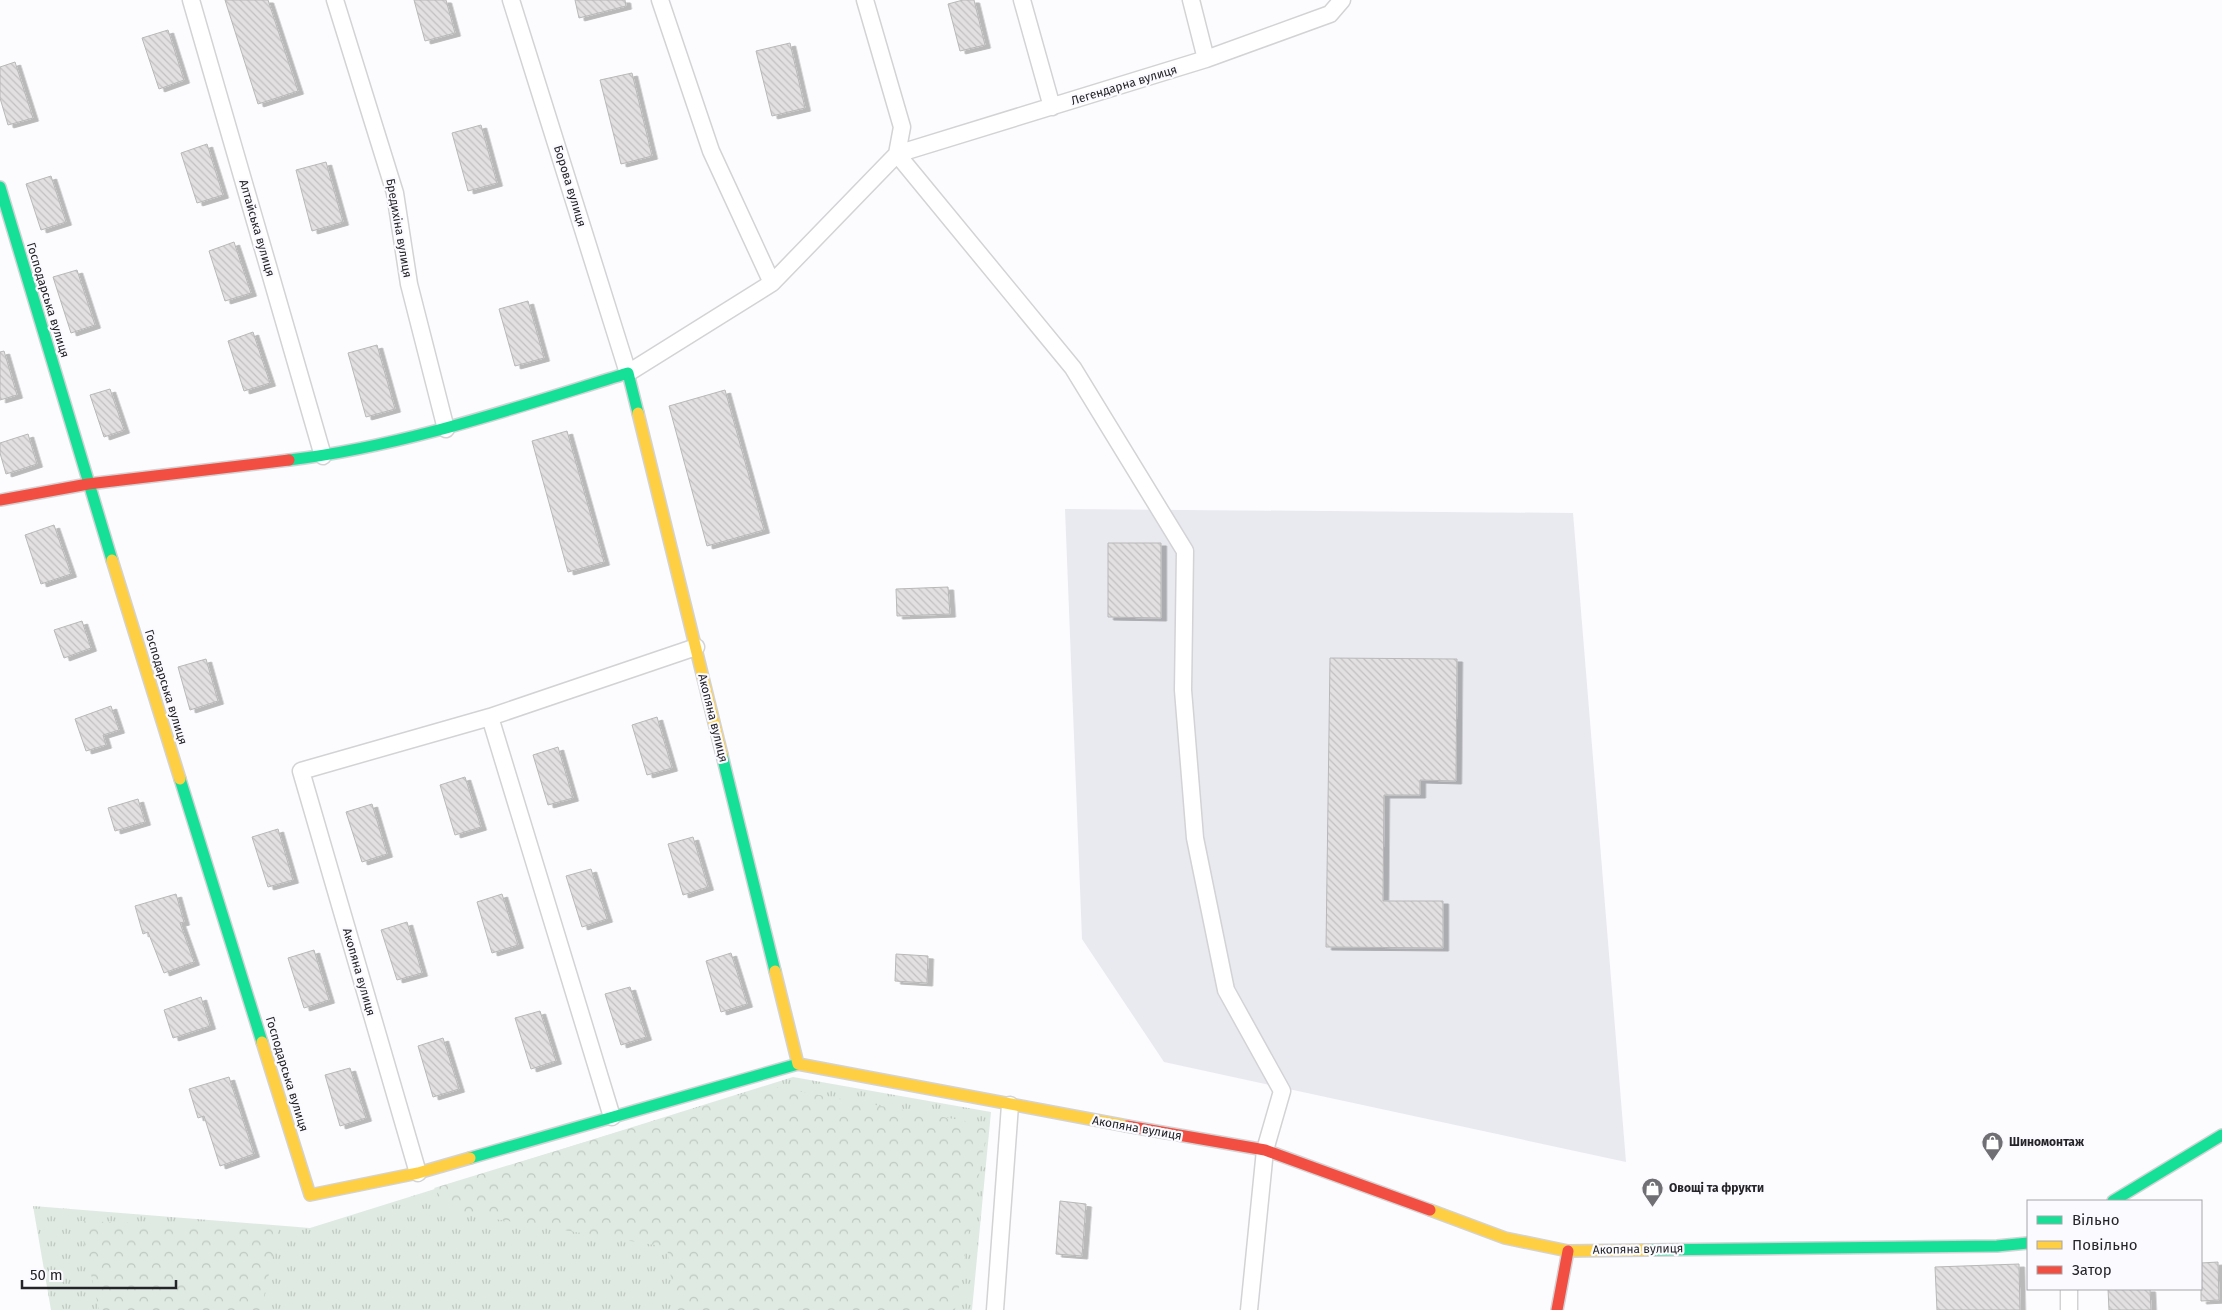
<svg xmlns="http://www.w3.org/2000/svg" width="2222" height="1310" viewBox="0 0 2222 1310" font-family="'Fira Sans',sans-serif">
  <style>
    .built { fill: #e9eaf0 }
    .grass { fill: url(#grass-tufts) }
    .forest { fill: url(#forest-crowns) }
    .building { fill: url(#building-back-hatch); stroke: #b9b8b8; filter: url(#shadow) }
    .lines { fill: none; stroke-linecap: round; stroke-linejoin: round }
    .street-casing { stroke: #d3d3d5; stroke-width: 19 }
    .fast-casing { stroke: #d3d3d5; stroke-width: 14 }
    .slow-casing { stroke: #d3d3d5; stroke-width: 14 }
    .jam-casing { stroke: #d3d3d5; stroke-width: 14 }
    .street { stroke: #fff; stroke-width: 16 }
    .fast { stroke: #16e098; stroke-width: 11 }
    .slow { stroke: #ffcf43; stroke-width: 11 }
    .jam { stroke: #f24e42; stroke-width: 11 }
    .labels { text-anchor: middle; stroke-width: 4.5; stroke-linejoin: round; paint-order: stroke }
    .street-label { font-size: 12px; fill: #252529; stroke: #fbfbff }
    .poi-label { font-size: 12px; font-weight: bold; fill: #252529; stroke: #fbfbff; text-anchor: start }
  </style>
  <defs>
    <pattern id="grass-tufts" width="24" height="20" patternUnits="userSpaceOnUse" patternTransform="scale(1.25)"><rect width="24" height="20" fill="#dfeae2"/><path d="M3 7l-1-3M5 7V3M7 7l1-3M15 17l-1-3M17 17v-4M19 17l1-3" fill="none" stroke="#bfc9c2"/></pattern>
    <pattern id="forest-crowns" width="20" height="18" patternUnits="userSpaceOnUse" patternTransform="scale(1.25)"><rect width="20" height="18" fill="#dfeae2"/><path d="M2 6a3 3 0 1 1 6 0M12 15a3 3 0 1 1 6 0" fill="none" stroke="#bfc9c2"/></pattern>
    <pattern id="building-back-hatch" width="6" height="6" patternUnits="userSpaceOnUse" patternTransform="scale(1.25)"><rect width="6" height="6" fill="#e2e0e0"/><path d="M-1 5l2 2M0 0l6 6M5-1l2 2" fill="none" stroke="#c2c0c0"/></pattern>
    <filter id="shadow"><feDropShadow dx="5.5" dy="3" stdDeviation="0" flood-color="#0004"/></filter>
  </defs>
  <rect width="100%" height="100%" fill="#fcfcfe"/>
  <path class="built" d="M 1065,509 L 1573,513 L 1626,1162 L 1164,1062 L 1082,939 Z"/>
  <path class="grass" d="M 793,1077 L 991,1112 L 972,1310 L 51,1310 L 33,1206 L 310,1228 Z"/>
  <path class="forest" d="M 769,1086 L 988,1125 L 955,1310 L 675,1310 L 667,1247 L 452,1212 L 434,1188 Z
    M 79,1221 L 279,1228 L 261,1310 L 99,1310 Z"/>
  <path class="building" d="M 225,0 L 268,0 L 298,91 L 258,104 Z
    M 414,0 L 446,0 L 455,33 L 425,41 Z
    M 575,0 L 625,0 L 626,6 L 579,18 Z
    M 963,0 L 974,0 L 985,45 L 960,51 L 948,4 Z
    M 168,30 L 184,80 L 159,89 L 142,38 Z
    M 790,43 L 805,108 L 772,116 L 756,51 Z
    M 15,62 L 33,118 L 8,125 L 0,98 L 0,67 Z
    M 632,73 L 652,156 L 621,164 L 600,80 Z
    M 481,125 L 497,183 L 468,191 L 452,133 Z
    M 207,144 L 223,195 L 197,203 L 181,153 Z
    M 326,162 L 343,222 L 312,231 L 296,170 Z
    M 51,176 L 66,222 L 41,230 L 26,184 Z
    M 234,242 L 251,293 L 225,301 L 209,251 Z
    M 77,270 L 95,325 L 71,333 L 53,277 Z
    M 528,301 L 544,358 L 515,366 L 499,309 Z
    M 253,332 L 270,383 L 244,391 L 228,341 Z
    M 377,345 L 395,409 L 366,417 L 348,353 Z
    M 4,351 L 17,395 L 0,400 L 0,352 Z
    M 110,389 L 124,430 L 104,437 L 90,395 Z
    M 725,390 L 764,530 L 707,546 L 669,406 Z
    M 567,431 L 604,562 L 568,572 L 532,441 Z
    M 28,434 L 37,464 L 6,474 L 0,453 L 0,443 Z
    M 54,525 L 71,574 L 41,584 L 25,535 Z
    M 1108,543 L 1161,543 L 1161,618 L 1108,617 Z
    M 948,587 L 950,614 L 897,616 L 896,589 Z
    M 82,621 L 91,648 L 64,658 L 54,630 Z
    M 1330,658 L 1457,659 L 1456,781 L 1420,780 L 1420,795 L 1384,795 L 1383,901 L 1443,901 L 1443,948 L 1326,947 Z
    M 206,659 L 218,701 L 190,710 L 178,667 Z
    M 111,706 L 119,730 L 103,735 L 106,745 L 86,751 L 75,719 Z
    M 657,717 L 672,768 L 647,775 L 632,725 Z
    M 558,747 L 573,798 L 548,805 L 533,755 Z
    M 465,777 L 481,827 L 455,835 L 440,785 Z
    M 138,799 L 145,822 L 115,831 L 108,808 Z
    M 372,804 L 387,854 L 362,862 L 346,812 Z
    M 278,829 L 293,880 L 268,887 L 252,837 Z
    M 693,837 L 708,887 L 683,895 L 668,844 Z
    M 591,869 L 607,919 L 582,927 L 566,876 Z
    M 176,894 L 184,922 L 180,923 L 194,962 L 164,973 L 148,932 L 143,934 L 135,906 Z
    M 502,894 L 518,945 L 492,953 L 477,902 Z
    M 407,922 L 422,973 L 397,980 L 381,930 Z
    M 314,950 L 329,1000 L 304,1008 L 288,958 Z
    M 731,953 L 747,1004 L 721,1012 L 706,961 Z
    M 896,954 L 928,956 L 927,983 L 895,981 Z
    M 630,987 L 646,1037 L 621,1045 L 605,994 Z
    M 201,997 L 210,1026 L 173,1038 L 164,1010 Z
    M 540,1011 L 556,1061 L 531,1069 L 515,1018 Z
    M 443,1038 L 459,1089 L 433,1097 L 418,1046 Z
    M 350,1068 L 366,1118 L 340,1126 L 325,1075 Z
    M 229,1077 L 254,1154 L 220,1166 L 204,1116 L 198,1118 L 189,1089 Z
    M 1060,1201 L 1086,1204 L 1082,1256 L 1056,1254 Z
    M 2218,1262 L 2219,1300 L 2201,1301 L 2201,1263 Z
    M 2019,1264 L 2020,1310 L 1937,1310 L 1935,1267 Z
    M 2108,1289 L 2150,1289 L 2151,1310 L 2109,1310 Z"/>
  <g class="lines">
    <defs>
      <path id="street" d="M 191,0 L 323,456
        M 335,0 L 395,193 L 409,284 L 446,429
        M 511,0 L 628,373 L 772,283 L 897,154
        M 660,0 L 711,151 L 772,283
        M 865,0 L 902,127 L 897,154
        M 1022,0 L 1052,107
        M 1191,0 L 1206,59
        M 897,154 L 1073,368 L 1185,551 L 1183,690 L 1195,838 L 1226,990 L 1282,1091 L 1265,1150 L 1249,1310
        M 897,154 L 1206,59 L 1330,14 L 1342,0
        M 490,717 L 612,1117
        M 418,1173 L 301,771 L 490,717 L 696,647
        M 2069,1289 L 2069,1310
        M 995,1310 L 1010,1105"/>
      <path id="fast" d="M 0,187 L 112,560
        M 289,460 C 405,446 517,407 628,373 L 638,413
        M 722,755 L 775,971
        M 180,779 L 262,1042
        M 470,1158 L 798,1064
        M 2113,1201 L 2222,1135
        M 1649,1250 L 1997,1246 L 2028,1243"/>
      <path id="slow" d="M 638,413 L 722,755
        M 112,560 L 180,779
        M 775,971 L 798,1064 L 1127,1126
        M 262,1042 L 310,1195 L 418,1173 L 470,1158
        M 1430,1210 L 1505,1238 L 1568,1251 L 1649,1250"/>
      <path id="jam" d="M 0,500 L 88,484 L 289,460
        M 1127,1126 L 1265,1150 L 1430,1210
        M 1557,1310 L 1568,1251"/>
    </defs>
    <use href="#street" class="street-casing"/>
    <use href="#fast" class="fast-casing"/>
    <use href="#slow" class="slow-casing"/>
    <use href="#jam" class="jam-casing"/>
    <use href="#street" class="street"/>
    <use href="#fast" class="fast"/>
    <use href="#slow" class="slow"/>
    <use href="#jam" class="jam"/>
  </g>
  <defs>
    <symbol id="shop-pin" viewBox="-11 -11 22 30"><path d="M0 17L-7.5 6A9.5 9.5 0 1 1 7.5 6Z" fill="#707074" stroke="#fbfbff"/><path d="M-5-2.5h2.3a2.7 3.5 0 0 1 5.4 0H5L5.5 6h-11ZM-1.5-2.5h3a1.5 2.3 0 0 0-3 0Z" fill="#fff"/></symbol>
  </defs>
  <g fill-rule="evenodd">
    <use href="#shop-pin" x="1980" y="1130" width="25" height="34"/>
    <use href="#shop-pin" x="1640" y="1176" width="25" height="34"/>
  </g>
  <g class="labels">
    <g class="street-label">
      <text transform="translate(1124 85) rotate(-17)" y="4">Легендарна вулиця</text>
      <text transform="translate(570 186) rotate(73)" y="4">Борова вулиця</text>
      <text transform="translate(257 228) rotate(74)" y="4">Алтайська вулиця</text>
      <text transform="translate(399 228) rotate(80)" y="4">Бредихіна вулиця</text>
      <text transform="translate(48 300) rotate(73)" y="4">Господарська вулиця</text>
      <text transform="translate(166 687) rotate(73)" y="4">Господарська вулиця</text>
      <text transform="translate(713 718) rotate(76)" y="4">Акопяна вулиця</text>
      <text transform="translate(359 972) rotate(74)" y="4">Акопяна вулиця</text>
      <text transform="translate(287 1074) rotate(73)" y="4">Господарська вулиця</text>
      <text transform="translate(1137 1128) rotate(10)" y="4">Акопяна вулиця</text>
      <text transform="translate(1638 1249) rotate(-1)" y="4">Акопяна вулиця</text>
    </g>
    <g class="poi-label">
      <text x="2009" y="1146">Шиномонтаж</text>
      <text x="1669" y="1192">Овощі та фрукти</text>
    </g>
  </g>
  <rect x="2027" y="1200" width="175" height="90" fill="#fbfbff" stroke="#a5a5a9"/>
  <rect x="2037" y="1216" width="25" height="8" fill="#16e098" stroke="#a5a5a9"/>
  <text x="2072" y="1225" font-size="15" fill="#252529">Вільно</text>
  <rect x="2037" y="1241" width="25" height="8" fill="#ffcf43" stroke="#a5a5a9"/>
  <text x="2072" y="1250" font-size="15" fill="#252529">Повільно</text>
  <rect x="2037" y="1266" width="25" height="8" fill="#f24e42" stroke="#a5a5a9"/>
  <text x="2072" y="1275" font-size="15" fill="#252529">Затор</text>
  <path d="M22 1280v8h154v-8" fill="none" stroke="#252529" stroke-width="2.5"/>
  <text x="30" y="1280" font-size="15" fill="#252529" stroke="#fbfbff" stroke-width="4" paint-order="stroke">50 m</text>
</svg>
